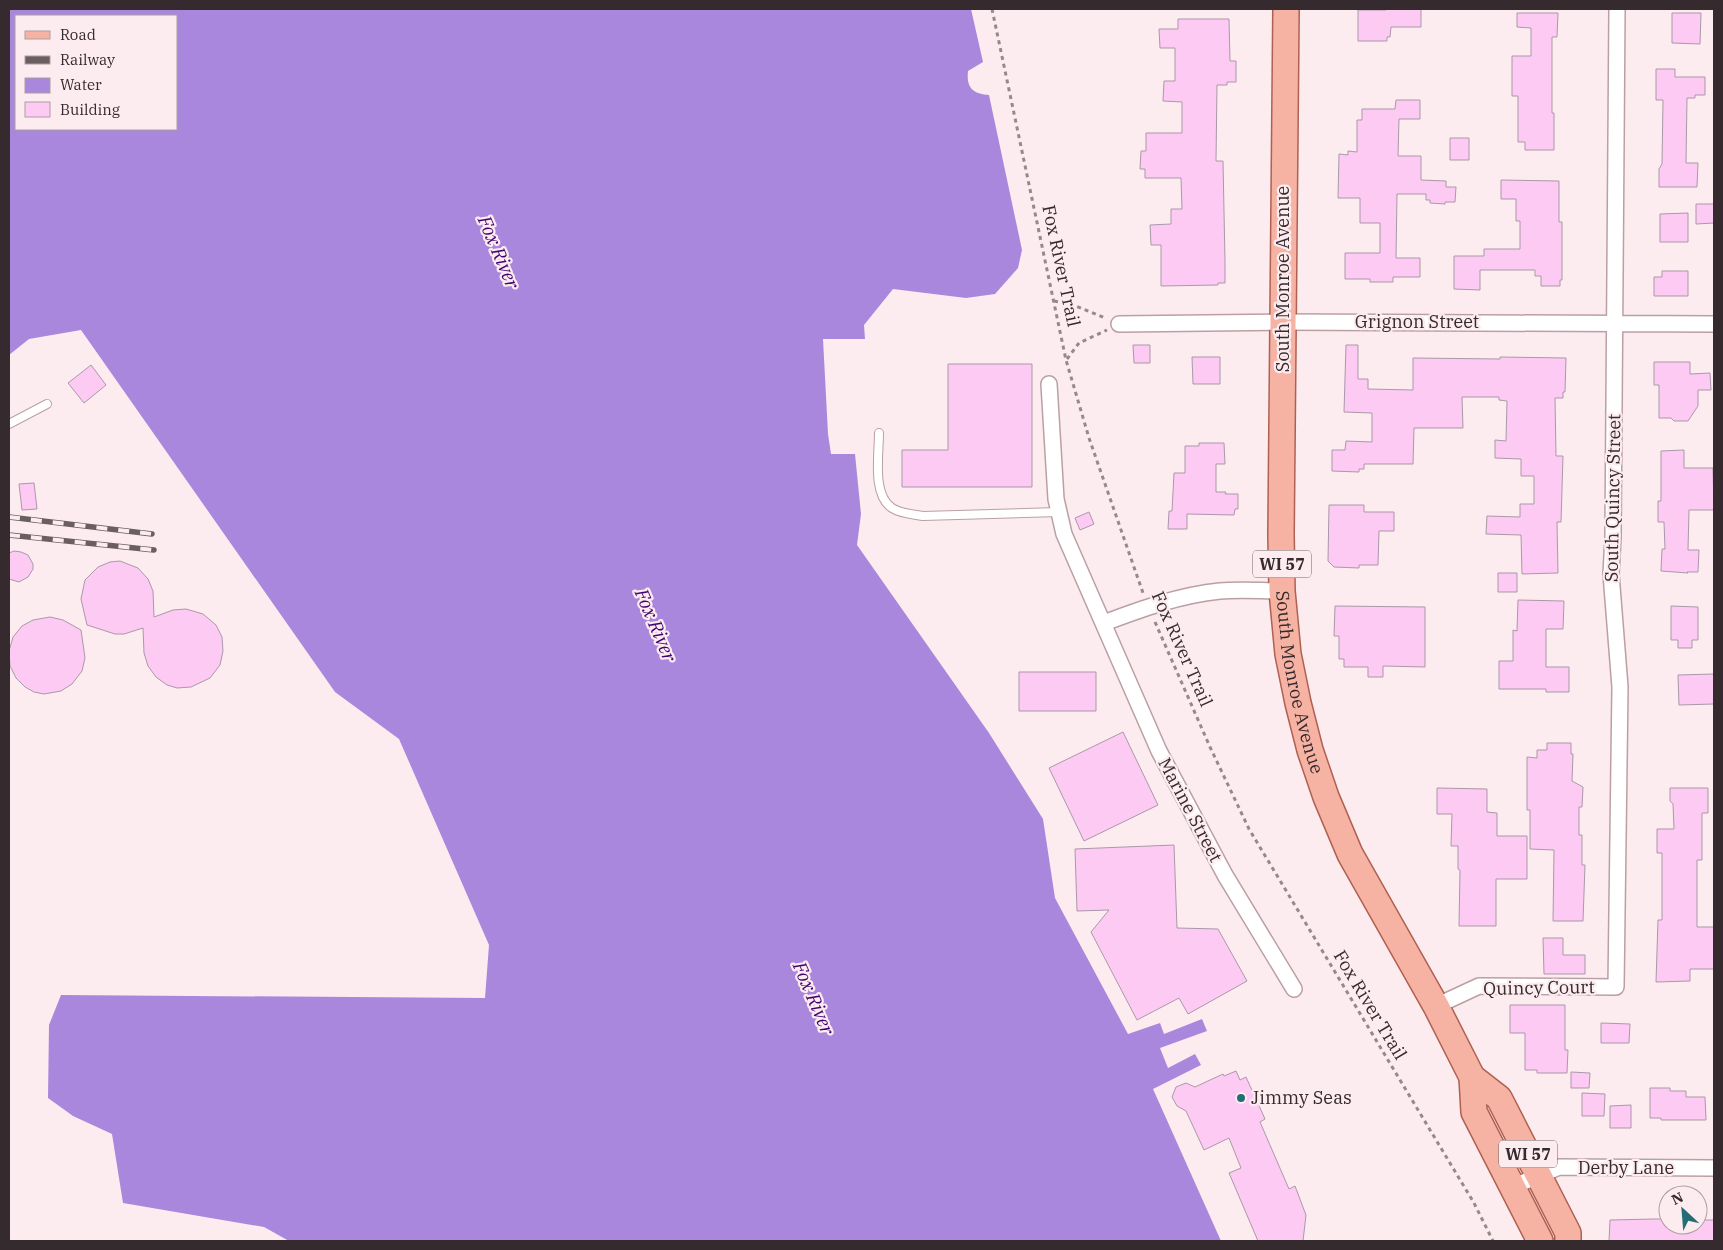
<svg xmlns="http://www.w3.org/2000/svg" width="1723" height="1250" viewBox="0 0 1723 1250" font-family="'IBM Plex Serif',serif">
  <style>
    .water { fill: #a987dd; fill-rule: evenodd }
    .building { fill: #fccaf3; stroke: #ab98a8 }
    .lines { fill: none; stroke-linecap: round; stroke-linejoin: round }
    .service-casing { stroke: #baa0a5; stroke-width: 10 }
    .minor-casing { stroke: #baa0a5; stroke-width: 18 }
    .primary-casing { stroke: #af6151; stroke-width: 28 }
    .path { stroke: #96888b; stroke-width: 3; stroke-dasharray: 4 4; stroke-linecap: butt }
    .service { stroke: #fff; stroke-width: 8 }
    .minor { stroke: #fff; stroke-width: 15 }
    .primary { stroke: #f6b2a3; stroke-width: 25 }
    .rail-casing { stroke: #6a5e61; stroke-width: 5.5 }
    .rail { stroke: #fcecef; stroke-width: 4; stroke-dasharray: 11; stroke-linecap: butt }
    .poi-dot { fill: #236d77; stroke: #fcecef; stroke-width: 2 }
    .labels { text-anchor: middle; stroke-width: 4.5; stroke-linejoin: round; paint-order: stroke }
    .shield { fill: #fcecef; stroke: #716467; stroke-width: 1 }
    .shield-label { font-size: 16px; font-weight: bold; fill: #352a2d }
    .street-label { font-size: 18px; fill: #352a2d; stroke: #fcecef }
    .poi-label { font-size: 18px; fill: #352a2d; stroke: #fcecef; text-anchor: start }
    .water-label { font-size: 19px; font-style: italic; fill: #400571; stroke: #fcecef }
  </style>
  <rect width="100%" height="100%" fill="#fcecef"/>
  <path class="water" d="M 9,9 L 971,9 L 983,62 L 968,71 C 966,89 974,94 989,95 L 1022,250 L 1018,268 L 995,294 L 966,298 L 893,289 L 864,325 L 865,339 L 823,339 L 828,434 L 831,454 L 855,454 L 861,514 L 857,545 L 989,733 L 1043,819 L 1055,898 L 1128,1034 L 1160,1023 L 1164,1034 L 1202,1019 L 1207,1031 L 1160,1048 L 1168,1068 L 1195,1054 L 1201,1065 L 1153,1089 L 1221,1241 L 289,1241 L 264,1227 L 123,1203 L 112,1134 L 73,1116 L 48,1098 L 49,1025 L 61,995 L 485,998 L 489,945 L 399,739 L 335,692 L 81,330 L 29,339 L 9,355 ZM 16,16 L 176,16 L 176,129 L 16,129 Z"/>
  <path class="building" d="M 1386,9 L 1421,9 L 1421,27 L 1391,27 L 1390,37 L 1387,37 L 1387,41 L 1358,41 L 1358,10 L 1386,10 Z
    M 1517,13 L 1558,13 L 1557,37 L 1552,37 L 1552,113 L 1554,113 L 1554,150 L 1525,150 L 1525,142 L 1518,142 L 1518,96 L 1512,96 L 1512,56 L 1531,56 L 1531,28 L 1517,27 Z
    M 1672,13 L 1701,13 L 1700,44 L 1672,43 Z
    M 1178,19 L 1229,19 L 1230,61 L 1236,61 L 1236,82 L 1227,82 L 1227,85 L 1217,85 L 1216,161 L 1223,161 L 1225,261 L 1225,283 L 1218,283 L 1218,285 L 1161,286 L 1161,245 L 1151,245 L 1150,225 L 1171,224 L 1171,209 L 1182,209 L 1181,178 L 1145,178 L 1145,169 L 1140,169 L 1141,151 L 1146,151 L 1146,133 L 1182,133 L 1182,102 L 1163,101 L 1164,81 L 1175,81 L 1175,48 L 1160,48 L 1159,29 L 1178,29 Z
    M 1656,69 L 1675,69 L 1675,77 L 1705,77 L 1705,95 L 1695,95 L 1695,98 L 1687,98 L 1686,163 L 1698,163 L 1697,187 L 1659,187 L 1659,169 L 1662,164 L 1663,100 L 1656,100 Z
    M 1396,100 L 1420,100 L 1420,119 L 1399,119 L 1398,156 L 1421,156 L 1421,180 L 1446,181 L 1446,187 L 1456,187 L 1455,202 L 1445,202 L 1445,204 L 1430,203 L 1430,200 L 1426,200 L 1426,194 L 1397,194 L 1396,258 L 1420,258 L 1420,277 L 1393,277 L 1393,282 L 1370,282 L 1370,279 L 1345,279 L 1345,253 L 1380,253 L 1380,223 L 1360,223 L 1360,198 L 1338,198 L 1339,154 L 1348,155 L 1348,151 L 1357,152 L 1357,120 L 1362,120 L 1362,109 L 1395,109 Z
    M 1450,138 L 1469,138 L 1469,160 L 1450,160 Z
    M 1501,180 L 1559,181 L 1559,222 L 1562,222 L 1562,280 L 1560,280 L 1560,286 L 1541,286 L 1541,276 L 1535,276 L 1535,270 L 1480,270 L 1480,290 L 1454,289 L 1454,256 L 1484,256 L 1484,249 L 1520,249 L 1520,221 L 1516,221 L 1516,199 L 1501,199 Z
    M 1696,204 L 1714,204 L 1714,223 L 1696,224 Z
    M 1688,213 L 1688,242 L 1660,242 L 1660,214 Z
    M 1662,271 L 1688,271 L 1688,296 L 1654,296 L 1654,277 L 1662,277 Z
    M 1133,345 L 1150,345 L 1150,363 L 1134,363 Z
    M 1346,345 L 1358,345 L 1358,379 L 1368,379 L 1368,389 L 1413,390 L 1413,358 L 1500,359 L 1500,357 L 1566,358 L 1565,392 L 1563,392 L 1563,398 L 1555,398 L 1556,456 L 1563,456 L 1561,522 L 1557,522 L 1558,573 L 1522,574 L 1521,535 L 1486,534 L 1487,516 L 1520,517 L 1520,504 L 1534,504 L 1534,476 L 1521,476 L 1521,459 L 1495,458 L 1495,440 L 1506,441 L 1507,401 L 1499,400 L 1499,397 L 1462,397 L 1463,428 L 1414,428 L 1413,464 L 1364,464 L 1364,469 L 1359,469 L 1359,472 L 1332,471 L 1332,450 L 1345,450 L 1346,441 L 1372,442 L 1372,413 L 1344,412 Z
    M 1192,357 L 1220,357 L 1220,384 L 1193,384 Z
    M 1654,362 L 1690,362 L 1690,374 L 1710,373 L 1711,390 L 1698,390 L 1698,406 L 1688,421 L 1674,421 L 1671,418 L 1659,418 L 1659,385 L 1654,385 Z
    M 948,364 L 1032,364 L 1032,487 L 902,487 L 902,450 L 948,450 Z
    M 91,365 L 106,385 L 84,403 L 68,383 Z
    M 1199,443 L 1224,443 L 1225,464 L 1216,464 L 1216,492 L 1226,492 L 1225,494 L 1238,494 L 1238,509 L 1235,509 L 1234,515 L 1187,514 L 1187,529 L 1168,529 L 1169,511 L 1172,511 L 1174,473 L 1185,473 L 1185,446 L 1199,446 Z
    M 1684,450 L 1684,468 L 1713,468 L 1714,510 L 1689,510 L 1688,550 L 1699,550 L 1698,572 L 1687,572 L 1688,573 L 1661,571 L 1662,549 L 1665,549 L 1664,522 L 1658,522 L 1658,501 L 1661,501 L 1661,451 Z
    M 34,483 L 37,509 L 22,510 L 19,484 Z
    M 1329,505 L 1364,505 L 1364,512 L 1394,512 L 1394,531 L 1379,531 L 1378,565 L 1359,565 L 1359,568 L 1334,567 L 1328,561 Z
    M 1089,512 L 1094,524 L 1080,530 L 1075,518 Z
    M 14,551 L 21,552 L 28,555 L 33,564 L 33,569 L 28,577 L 19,582 L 9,579 L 9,553 Z
    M 120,561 L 138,568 L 148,579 L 153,591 L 154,617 L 173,610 L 186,609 L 203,614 L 216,625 L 222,637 L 223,651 L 220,665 L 210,678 L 191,687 L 177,688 L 167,685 L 156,677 L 148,666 L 144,653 L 143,628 L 124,634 L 115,634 L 87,625 L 81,599 L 85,580 L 98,567 L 110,562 Z
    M 1498,573 L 1517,573 L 1517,592 L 1498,592 Z
    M 1518,600 L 1564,601 L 1563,629 L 1546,629 L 1546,667 L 1569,667 L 1569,692 L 1546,692 L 1546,689 L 1499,689 L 1499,661 L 1513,661 L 1513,630 L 1517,631 Z
    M 1335,606 L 1425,607 L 1425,667 L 1383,666 L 1383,677 L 1368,677 L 1368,667 L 1344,667 L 1344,659 L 1339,659 L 1339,636 L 1334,636 Z
    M 1671,606 L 1698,607 L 1698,640 L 1692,640 L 1692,648 L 1678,648 L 1678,640 L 1671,640 Z
    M 50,617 L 63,620 L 81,630 L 85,658 L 82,671 L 72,684 L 61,691 L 44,694 L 34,692 L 25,687 L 16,678 L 10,666 L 9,651 L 13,637 L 22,626 L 33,620 Z
    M 1019,672 L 1096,672 L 1096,711 L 1019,711 Z
    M 1714,674 L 1714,704 L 1679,705 L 1678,675 Z
    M 1123,732 L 1158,805 L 1084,841 L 1049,768 Z
    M 1547,743 L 1571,743 L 1571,754 L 1573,754 L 1572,781 L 1583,787 L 1582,807 L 1579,807 L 1579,835 L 1582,835 L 1582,865 L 1585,865 L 1583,921 L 1553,921 L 1554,850 L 1530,849 L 1530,810 L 1527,810 L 1527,757 L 1537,758 L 1537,750 L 1547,750 Z
    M 1437,788 L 1487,789 L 1487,812 L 1497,813 L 1497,836 L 1527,836 L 1527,879 L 1496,879 L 1496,926 L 1459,926 L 1460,870 L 1458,869 L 1458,846 L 1451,846 L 1452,814 L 1437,814 Z
    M 1670,788 L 1708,788 L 1708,813 L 1702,813 L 1702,860 L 1697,860 L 1697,927 L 1714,927 L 1714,969 L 1690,969 L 1690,981 L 1656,982 L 1658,920 L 1662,920 L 1662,853 L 1657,853 L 1657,829 L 1674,829 L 1673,804 L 1670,801 Z
    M 1174,845 L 1177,928 L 1218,929 L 1247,981 L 1188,1014 L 1179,998 L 1137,1020 L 1091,932 L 1109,910 L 1077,911 L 1075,849 Z
    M 1543,938 L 1563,938 L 1563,955 L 1585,955 L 1585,974 L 1544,974 Z
    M 1510,1005 L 1565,1005 L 1565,1050 L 1568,1050 L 1567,1073 L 1537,1073 L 1537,1070 L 1525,1070 L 1525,1033 L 1510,1033 Z
    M 1601,1023 L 1630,1024 L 1629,1043 L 1601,1043 Z
    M 1236,1071 L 1240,1080 L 1246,1077 L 1265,1119 L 1260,1122 L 1289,1189 L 1295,1186 L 1306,1215 L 1303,1241 L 1258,1241 L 1229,1173 L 1241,1168 L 1229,1138 L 1204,1150 L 1186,1111 L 1177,1106 L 1172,1097 L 1176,1087 L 1186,1083 L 1195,1087 L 1223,1074 L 1224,1076 Z
    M 1571,1072 L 1590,1073 L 1589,1088 L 1571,1088 Z
    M 1650,1088 L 1670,1088 L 1670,1091 L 1686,1091 L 1686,1097 L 1705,1097 L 1706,1120 L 1661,1120 L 1661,1118 L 1650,1118 Z
    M 1582,1093 L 1605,1094 L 1604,1116 L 1582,1116 Z
    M 1631,1105 L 1631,1128 L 1610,1128 L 1610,1106 Z
    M 1654,1219 L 1668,1219 L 1668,1225 L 1700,1225 L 1700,1220 L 1714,1220 L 1714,1241 L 1609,1241 L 1610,1220 Z"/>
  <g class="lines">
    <defs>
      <path id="service" d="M 9,424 L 47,404
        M 879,433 C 879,455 872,495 892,508 C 901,514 913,514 923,516 L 1059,512"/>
      <path id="minor" d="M 1119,324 L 1283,322 L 1714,324
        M 1049,384 L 1056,499 L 1064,534 L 1159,751 L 1225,875 L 1294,989
        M 1104,623 C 1141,609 1180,595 1220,591 C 1240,589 1262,591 1282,591
        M 1436,1006 L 1479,986 L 1616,987 L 1620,687 L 1611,574 L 1613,537 L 1617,9
        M 1512,1187 L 1559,1167 L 1714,1168"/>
      <g id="primary">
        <path id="s1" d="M 1286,9 L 1281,535 L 1282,591 L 1288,654 L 1298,703 L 1310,750 L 1326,797 L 1350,854 L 1436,1006 L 1472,1077 L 1499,1098 L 1568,1233 L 1568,1241"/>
        <path d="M 1472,1077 L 1474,1112 L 1540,1241"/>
      </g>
    </defs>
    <use href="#service" class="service-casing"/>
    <use href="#minor" class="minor-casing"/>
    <use href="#primary" class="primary-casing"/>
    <path class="path" d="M 992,9 L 1066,360 L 1089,438 L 1143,593
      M 1054,301 L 1071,304 L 1105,318
      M 1067,359 L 1079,343 L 1107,330
      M 1155,622 L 1210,747 L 1249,829 L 1474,1203 L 1493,1241"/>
    <use href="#service" class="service"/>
    <use href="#minor" class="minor"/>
    <use href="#primary" class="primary"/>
    <defs>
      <path id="rail" d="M 9,517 L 152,534
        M 9,535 L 154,550"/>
    </defs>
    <use href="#rail" class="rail-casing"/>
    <use href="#rail" class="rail"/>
  </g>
  <circle class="poi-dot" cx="1241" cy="1098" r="5"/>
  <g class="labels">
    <g class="shield">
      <rect x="1253" y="550.5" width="58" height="27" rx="4"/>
      <rect x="1499" y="1140.5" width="58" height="27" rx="4"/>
    </g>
    <g class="shield-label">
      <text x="1282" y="570">WI 57</text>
      <text x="1528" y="1160">WI 57</text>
    </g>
    <g class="street-label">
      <text transform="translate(1061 266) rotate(78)" y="6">Fox River Trail</text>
      <text transform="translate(1283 279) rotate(-90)" y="6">South Monroe Avenue</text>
      <text x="1417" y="328">Grignon Street</text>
      <text transform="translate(1613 498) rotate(-89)" y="6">South Quincy Street</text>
      <text transform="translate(1182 649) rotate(66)" y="6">Fox River Trail</text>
      <text dy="6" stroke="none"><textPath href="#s1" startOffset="675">South Monroe Avenue</textPath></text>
      <text transform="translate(1190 810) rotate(62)" y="6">Marine Street</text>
      <text transform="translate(1539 988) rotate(-1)" y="6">Quincy Court</text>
      <text transform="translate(1370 1005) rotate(59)" y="6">Fox River Trail</text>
      <text x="1626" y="1174">Derby Lane</text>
    </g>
    <g class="poi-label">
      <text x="1251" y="1104">Jimmy Seas</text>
    </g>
    <g class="water-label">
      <text transform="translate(499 252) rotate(67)" y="7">Fox River</text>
      <text transform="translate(656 625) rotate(67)" y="7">Fox River</text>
      <text transform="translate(814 998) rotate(67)" y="7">Fox River</text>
    </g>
  </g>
  <rect width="1723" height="1250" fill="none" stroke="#352a2d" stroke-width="20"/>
  <rect x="15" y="15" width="162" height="115" fill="#fcecef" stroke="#ac9ea1"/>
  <rect x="25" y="31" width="25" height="8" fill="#f6b2a3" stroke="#ac9ea1"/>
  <text x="60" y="40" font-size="15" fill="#352a2d">Road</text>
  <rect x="25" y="56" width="25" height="8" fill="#6a5e61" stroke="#ac9ea1"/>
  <text x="60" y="65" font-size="15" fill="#352a2d">Railway</text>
  <rect x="25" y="78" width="25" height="15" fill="#a987dd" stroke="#ac9ea1"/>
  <text x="60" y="90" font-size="15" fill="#352a2d">Water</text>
  <rect x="25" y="102" width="25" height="15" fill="#fccaf3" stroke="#ac9ea1"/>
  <text x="60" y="115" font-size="15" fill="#352a2d">Building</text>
  <g transform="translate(1683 1210) rotate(334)"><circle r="24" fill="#fcecef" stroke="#ac9ea1"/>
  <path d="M0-4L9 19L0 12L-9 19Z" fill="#236d77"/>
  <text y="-8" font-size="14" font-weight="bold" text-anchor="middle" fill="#352a2d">N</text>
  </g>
</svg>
